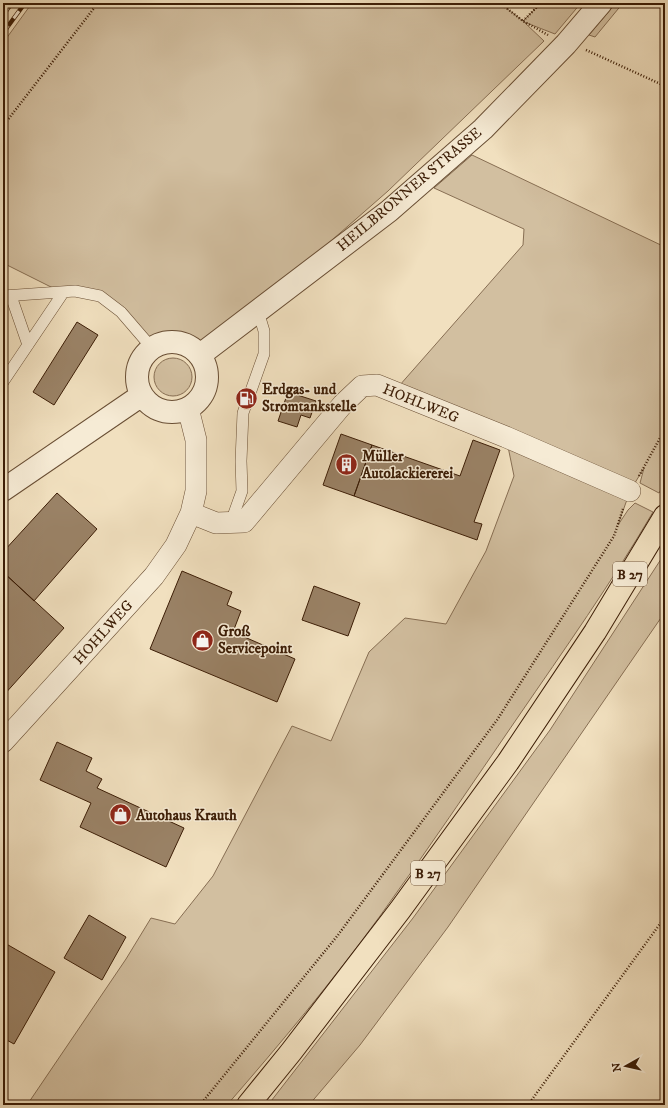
<svg xmlns="http://www.w3.org/2000/svg" width="668" height="1108" viewBox="0 0 668 1108" font-family="'IM FELL DW Pica',serif">
  <style>
    .green { fill: #d2bfa0; stroke: #876e53 }
    .building { fill: #9a8266; stroke: #3c1d06 }
    .lines { fill: none; stroke-linecap: round; stroke-linejoin: round }
    .service-casing { stroke: #694e34; stroke-width: 12 }
    .minor-casing { stroke: #694e34; stroke-width: 22 }
    .tertiary-casing { stroke: #694e34; stroke-width: 24 }
    .primary-casing { stroke: #3c1d06; stroke-width: 24 }
    .path { stroke: #3c1d06; stroke-width: 2.5; stroke-dasharray: 1 2; stroke-linecap: butt }
    .service { stroke: #f6ebd5; stroke-width: 11 }
    .minor { stroke: #f6ebd5; stroke-width: 21 }
    .tertiary { stroke: #f6ebd5; stroke-width: 22 }
    .primary { stroke: #f1e0bf; stroke-width: 22 }
    .rail-casing { stroke: #3c1d06; stroke-width: 4.5 }
    .rail { stroke: #f6ebd5; stroke-width: 3; stroke-dasharray: 9; stroke-linecap: butt }
    .labels { text-anchor: middle; stroke-width: 3; stroke-linejoin: round; paint-order: stroke }
    .shield { fill: #f6ebd5; stroke: #745b44; stroke-width: 1 }
    .shield-label { font-size: 14px; font-weight: bold; fill: #3c1d06 }
    .street-label { font-size: 15px; fill: #3c1d06; stroke: #f6ebd5 }
    .poi-label { font-size: 15px; font-weight: bold; fill: #3c1d06; stroke: #f6ebd5; text-anchor: start }
  </style>
  <rect width="100%" height="100%" fill="#f1e0bf"/>
  <filter id="stains"><feTurbulence type="fractalNoise" baseFrequency=".005" numOctaves="4"/><feColorMatrix values="0 0 0 0 .2 0 0 0 0 .09 0 0 0 0 .02 0 0 0 .5 -.17"/></filter>
  <radialGradient id="worn" r=".72"><stop offset=".6" stop-color="#630" stop-opacity="0"/><stop offset="1" stop-color="#630" stop-opacity=".3"/></radialGradient>
  <path class="green" d="M 32,3 L 500,3 L 523,21 L 541,3 L 581,3 L 555,34 L 524,22 L 544,41 L 388,191 L 212,345 L 192,348 L 183,344 L 172,342 L 162,343 L 152,348 L 100,296 L 63,293 L 3,263 L 3,43 Z
    M 616,3 L 623,3 L 595,37 L 589,35 Z
    M 472,155 L 665,247 L 665,483 L 659,493 L 640,483 L 644,468 L 630,491 L 618,525 L 628,510 L 635,503 L 653,512 C 612,582 564,650 518,717 C 472,784 427,851 380,916 C 332,982 280,1044 227,1105 L 27,1105 L 126,959 L 151,918 L 175,924 L 213,876 L 292,726 L 331,741 L 369,652 L 405,618 L 446,624 L 486,551 L 514,476 L 506,437 L 399,386 L 523,245 L 524,229 L 434,188 Z
    M154 377a19 19 0 1 1 38 0a19 19 0 1 1-38 0Z
    M 665,553 L 665,612 L 448,927 L 360,1045 L 309,1105 L 268,1105 L 413,918 L 550,730 Z"/>
  <path class="building" d="M 77,322 L 98,335 L 54,405 L 33,392 Z
    M 288,392 L 316,401 L 310,418 L 301,415 L 297,427 L 278,421 Z
    M 341,434 L 372,445 L 354,496 L 323,485 Z
    M 473,440 L 500,450 L 474,522 L 482,524 L 477,540 L 354,496 L 372,445 L 460,476 Z
    M 57,493 L 97,529 L 34,601 L 3,572 L 3,552 Z
    M 182,571 L 232,592 L 227,605 L 241,611 L 233,632 L 295,659 L 277,702 L 150,649 Z
    M 3,572 L 64,628 L 3,696 Z
    M 314,586 L 360,603 L 348,636 L 302,620 Z
    M 57,742 L 92,758 L 86,771 L 102,779 L 97,788 L 184,828 L 166,867 L 80,827 L 91,803 L 40,780 Z
    M 89,915 L 126,937 L 102,980 L 64,958 Z
    M 3,942 L 55,972 L 14,1044 L 3,1038 Z"/>
  <g class="lines">
    <defs>
      <path id="service" d="M 3,296 L 75,291 L 100,296 L 121,312 L 152,348
        M 11,296 L 28,345
        M 3,382 L 63,293
        M 231,522 L 242,491 L 241,461 L 243,413 L 264,354 L 264,331 L 258,311"/>
      <path id="minor" d="M 191,513 L 216,523 L 244,522 L 343,404 L 362,386 L 377,385 L 506,437 L 630,491
        M 3,742 L 154,576 L 176,545 L 191,513 L 196,491 L 196,440 L 188,408"/>
      <path id="tertiary" d="M137 377a35 35 0 1 1 70 0a35 35 0 1 1-70 0Z
        M 200,355 L 389,211 L 483,129 L 566,44 L 601,3
        M 3,490 L 142,395"/>
      <path id="primary" d="M 248,1105 L 291,1052 L 400,910 L 508,762 L 595,632 L 665,516"/>
    </defs>
    <use href="#service" class="service-casing"/>
    <use href="#minor" class="minor-casing"/>
    <use href="#tertiary" class="tertiary-casing"/>
    <use href="#primary" class="primary-casing"/>
    <path class="path" d="M 500,3 L 523,21 L 548,35
      M 523,21 L 541,3
      M 586,50 L 665,86
      M 3,126 L 98,3
      M 639,476 L 665,429
      M 200,1105 L 338,935 L 497,720 L 614,536 L 623,509
      M 528,1105 L 665,917"/>
    <use href="#service" class="service"/>
    <use href="#minor" class="minor"/>
    <use href="#tertiary" class="tertiary"/>
    <use href="#primary" class="primary"/>
    <defs>
      <path id="rail" d="M 3,15 L 12,3
        M 3,33 L 25,3"/>
    </defs>
    <use href="#rail" class="rail-casing"/>
    <use href="#rail" class="rail"/>
  </g>
  <defs>
    <symbol id="fuel-disc" viewBox="-11 -11 22 22"><circle r="9.5" fill="#8f2418" stroke="#f6ebd5"/><path d="M-5.5-6h7V0h2V4h1.3V-2.5L3-4.5l.8-.8L6-3V5H2.5V1h-1V6h-7ZM-4.2-4.7v3.2H.2V-4.7Z" fill="#fff"/></symbol>
    <symbol id="building-disc" viewBox="-11 -11 22 22"><circle r="9.5" fill="#8f2418" stroke="#f6ebd5"/><path d="M-4-6H4V6H1V3H-1V6H-4ZM-2.5-4.3h1.7v1.8h-1.7ZM.8-4.3h1.7v1.8H.8ZM-2.5-1h1.7V.8h-1.7ZM.8-1h1.7V.8H.8Z" fill="#fff"/></symbol>
    <symbol id="shop-disc" viewBox="-11 -11 22 22"><circle r="9.5" fill="#8f2418" stroke="#f6ebd5"/><path d="M-5-2.5h2.3a2.7 3.5 0 0 1 5.4 0H5L5.5 6h-11ZM-1.5-2.5h3a1.5 2.3 0 0 0-3 0Z" fill="#fff"/></symbol>
  </defs>
  <g fill-rule="evenodd">
    <use href="#fuel-disc" x="234" y="386" width="25" height="25"/>
    <use href="#building-disc" x="334" y="452" width="25" height="25"/>
    <use href="#shop-disc" x="190" y="628" width="25" height="25"/>
    <use href="#shop-disc" x="108" y="802" width="25" height="25"/>
  </g>
  <g class="labels">
    <g class="shield">
      <rect x="613" y="562" width="34" height="24" rx="3"/>
      <rect x="411" y="861" width="34" height="24" rx="3"/>
    </g>
    <g class="shield-label">
      <text x="630" y="579">B 27</text>
      <text x="428" y="878">B 27</text>
    </g>
    <g class="street-label">
      <text transform="translate(409 189) rotate(-40)" y="5">HEILBRONNER STRASSE</text>
      <text transform="translate(421 403) rotate(22)" y="5">HOHLWEG</text>
      <text transform="translate(103 632) rotate(-48)" y="5">HOHLWEG</text>
    </g>
    <g class="poi-label">
      <text x="262" y="394">Erdgas- und<tspan x="262" dy="17">Stromtankstelle</tspan></text>
      <text x="362" y="461">Müller<tspan x="362" dy="17">Autolackiererei</tspan></text>
      <text x="218" y="636">Groß<tspan x="218" dy="17">Servicepoint</tspan></text>
      <text x="136" y="820">Autohaus Krauth</text>
    </g>
  </g>
  <rect width="668" height="1108" fill="none" stroke="#f1e0bf" stroke-width="16"/>
  <rect x="4" y="4" width="660" height="1100" fill="none" stroke="#3c1d06" stroke-width="2"/>
  <rect x="8" y="8" width="652" height="1092" fill="none" stroke="#3c1d06"/>
  <g transform="translate(626 1066) rotate(262)" stroke="#f6ebd5" stroke-width="3" paint-order="stroke">
  <path d="M0-3L7 15L0 10L-7 15Z" fill="#3c1d06"/>
  <text y="-6" font-size="11" font-weight="bold" text-anchor="middle" fill="#3c1d06">N</text>
  </g>
  <rect width="100%" height="100%" filter="url(#stains)"/>
  <rect width="100%" height="100%" fill="url(#worn)"/>
</svg>
